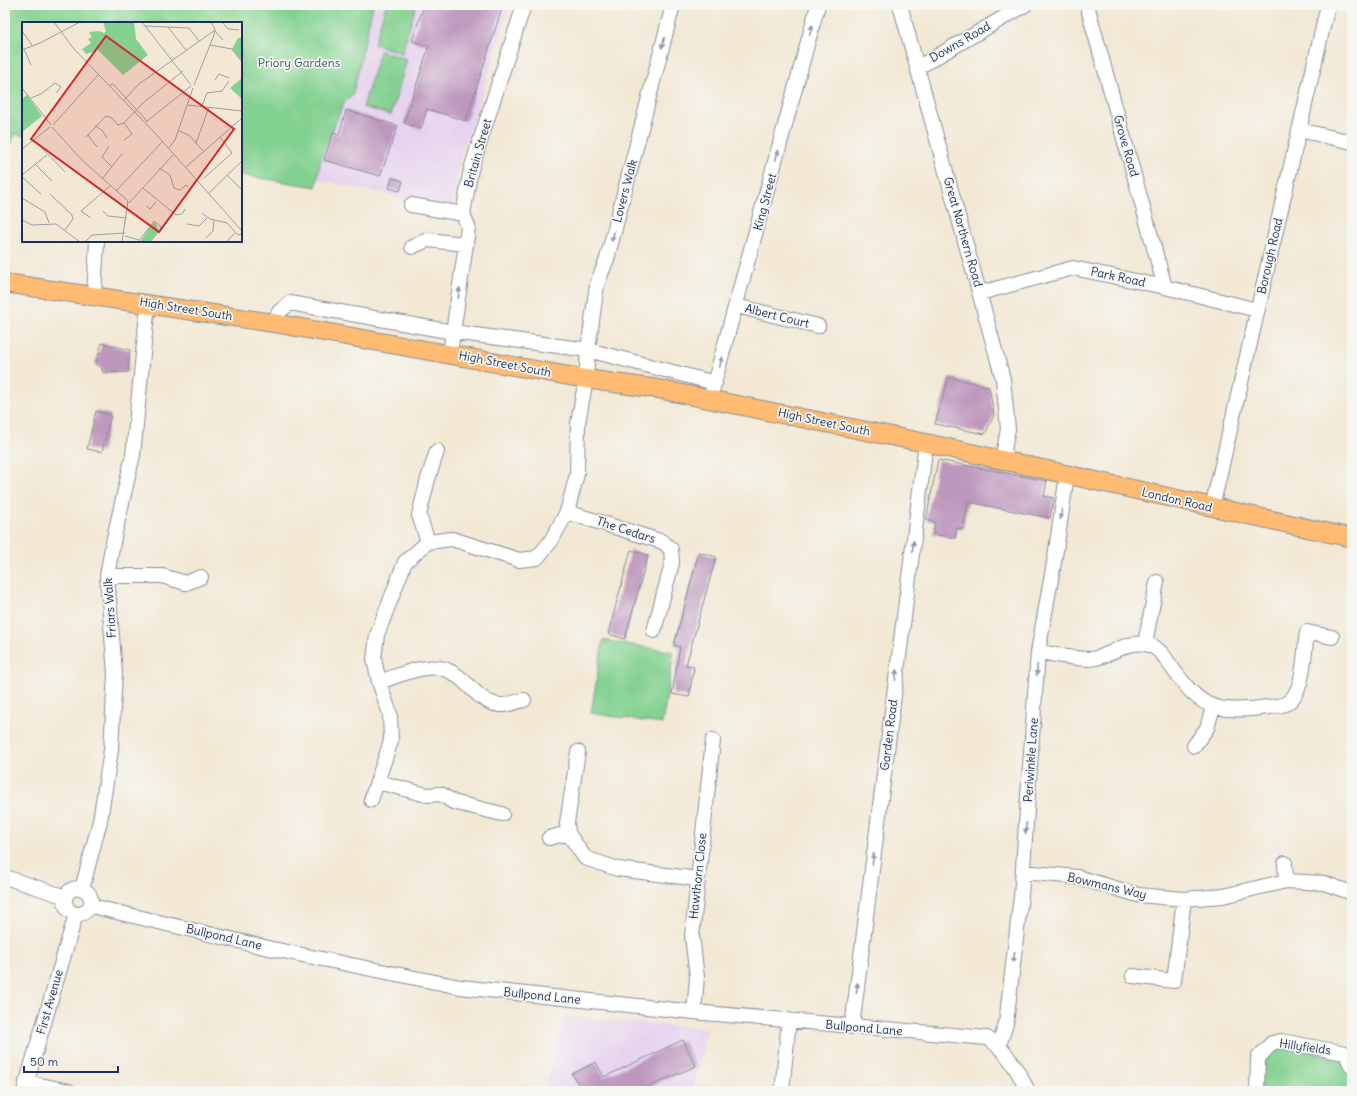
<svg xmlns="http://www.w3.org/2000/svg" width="1357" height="1096" viewBox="0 0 1357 1096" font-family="Delius,sans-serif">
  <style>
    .built { fill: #e7d2ef }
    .green { fill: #83d190; stroke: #4f8077 }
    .building { fill: #bd97bd }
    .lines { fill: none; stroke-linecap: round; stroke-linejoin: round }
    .minor-casing { stroke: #868c99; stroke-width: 16 }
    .major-casing { stroke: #868c99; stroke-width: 20 }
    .minor { stroke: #fff; stroke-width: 14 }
    .major { stroke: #ffbb71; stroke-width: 18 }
    .oneway { fill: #8d97ae }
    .labels { text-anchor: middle; stroke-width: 3.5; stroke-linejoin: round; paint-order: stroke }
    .street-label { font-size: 12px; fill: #1b2f5e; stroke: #f6f6f2 }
    .park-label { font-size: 12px; fill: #35586a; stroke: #f6f6f2 }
    .inset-road { fill: none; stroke: #9c9ea5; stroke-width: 1 }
    .view { fill: #d62828; fill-opacity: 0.15; stroke: #d62828; stroke-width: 2 }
    .inset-edge { fill: none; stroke: #1b2f5e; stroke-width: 2 }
  </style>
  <rect width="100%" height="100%" fill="#f6f6f2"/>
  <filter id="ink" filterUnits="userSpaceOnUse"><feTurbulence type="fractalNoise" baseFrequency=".025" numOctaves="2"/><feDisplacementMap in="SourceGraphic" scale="8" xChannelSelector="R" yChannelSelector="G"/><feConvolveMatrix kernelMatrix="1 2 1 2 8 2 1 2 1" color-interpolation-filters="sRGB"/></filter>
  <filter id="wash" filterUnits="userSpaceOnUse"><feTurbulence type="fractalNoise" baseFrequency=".012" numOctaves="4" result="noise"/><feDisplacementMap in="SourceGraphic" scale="16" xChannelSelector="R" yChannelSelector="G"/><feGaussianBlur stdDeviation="0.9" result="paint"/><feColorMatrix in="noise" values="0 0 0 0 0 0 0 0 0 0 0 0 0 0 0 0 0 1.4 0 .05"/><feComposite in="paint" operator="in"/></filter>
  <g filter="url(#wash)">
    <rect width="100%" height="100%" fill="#f2e8d4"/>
    <path class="built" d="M 199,5 L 510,5 L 469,134 L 464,144 L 458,167 L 453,209 L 274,170 L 241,23 L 192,23 Z
      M 564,1016 L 707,1029 L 693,1091 L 545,1091 Z"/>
    <path class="green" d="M 5,5 L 373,5 L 353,94 L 344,102 L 321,158 L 316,187 L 241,175 L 241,23 L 23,23 L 23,136 L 16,134 L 5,151 Z
      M 386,5 L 416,5 L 402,53 L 374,44 Z
      M 380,51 L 407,59 L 391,115 L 363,107 Z
      M 603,640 L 674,652 L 662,724 L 591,713 Z
      M 1281,1047 C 1295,1050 1330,1054 1341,1060 C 1352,1066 1352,1081 1350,1091 L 1260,1091 C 1262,1070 1259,1056 1281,1047 Z"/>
    <g id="blocks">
      <path class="building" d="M 424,5 L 503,5 L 466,121 L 427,109 L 421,129 L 404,123 L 429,46 L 412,41 Z
        M 346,110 L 398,126 L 380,176 L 324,160 L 333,133 L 339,135 Z
        M 392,178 L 403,181 L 400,191 L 389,188 Z
        M 102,343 L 130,350 L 128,372 L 103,373 L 101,367 L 95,364 Z
        M 949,377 L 989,387 L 994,415 L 985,434 L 935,424 Z
        M 96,411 L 111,415 L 102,452 L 87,449 Z
        M 938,460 L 1047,481 L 1044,496 L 1054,498 L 1050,518 L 968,502 L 963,529 L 957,528 L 955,538 L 933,534 L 935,522 L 926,520 Z
        M 631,550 L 648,555 L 625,639 L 608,634 Z
        M 699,552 L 716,557 L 686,665 L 694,667 L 689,697 L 672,694 L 680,647 L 674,645 Z
        M 683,1040 L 696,1066 L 639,1091 L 582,1091 L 572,1074 L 596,1062 L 604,1077 Z"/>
    </g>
  </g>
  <g filter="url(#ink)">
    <use href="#blocks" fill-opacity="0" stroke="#868c99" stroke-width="1"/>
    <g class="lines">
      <defs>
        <path id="minor" d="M 900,5 L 1003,379 L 1008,429 L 1002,461
          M 1087,5 L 1165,287
          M 917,68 L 1025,5
          M 1299,130 L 1352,142
          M 411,205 L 463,214
          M 412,247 L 427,240 L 466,244
          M 980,293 L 1073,268 L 1165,287 L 1257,310
          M 94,296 L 97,241
          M 737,306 L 818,326
          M 274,323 L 279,312 L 290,303 L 453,332 L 588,350 L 715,383
          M 450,353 L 466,244 L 468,226 L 463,214 L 471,169 L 524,5
          M 712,391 L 818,5
          M 1212,508 L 1328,5
          M 567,512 L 663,542 L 671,549 L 672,563 L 654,631
          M 428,542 L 419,515 L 428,479 L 437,451
          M 107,576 L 162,576 L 186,583 L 201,577
          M 1145,643 L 1157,582
          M 1038,652 C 1055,654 1073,659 1090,659 C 1109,658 1125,640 1145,644 C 1155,645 1163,654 1168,662 C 1197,703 1208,714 1260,708 C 1268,707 1278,707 1285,704 C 1305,695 1304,652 1307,632 L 1332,637
          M 379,682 C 398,676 427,662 447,670 C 468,678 477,703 500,705 C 507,706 517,701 524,700
          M 1194,746 L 1207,728 L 1213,707
          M 578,752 L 567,823 L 568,833 L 585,858 L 618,869 L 698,879
          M 378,782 L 427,795 L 441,794 L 453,802 L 502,814
          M 371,800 L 391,741 L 390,714 L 379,682 L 374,659 L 377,635 L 405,562 L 428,542 L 452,539 L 519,560 L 537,558 L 551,541 L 567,512 L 577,474 L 578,423 L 586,379 L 588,350 L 597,284 L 607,259 L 673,5
          M 549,838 L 568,833
          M 1285,863 L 1286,881
          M 1023,872 L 1077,877 L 1138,895 L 1184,899 L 1223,896 L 1286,881 L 1324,883 L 1352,893
          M 5,877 L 66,897
          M65 901a13 13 0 1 1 26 0a13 13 0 1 1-26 0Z
          M 82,889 L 100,821 L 111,750 L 115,673 L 107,576 L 113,542 L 133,455 L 148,303
          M 91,906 L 268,948 L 460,987 L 694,1012 L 987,1038 C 1008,1051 1017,1070 1028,1091
          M 1133,976 L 1174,981 L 1184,899
          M 694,1012 L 697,977 L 692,936 L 713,740
          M 852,1027 L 926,443
          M 999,1045 L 1006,1024 L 1021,896 L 1038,652 L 1055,557 L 1067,475
          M 26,1082 L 69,1091
          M 24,1091 L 76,914
          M 782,1091 L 789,1020
          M 1257,1091 L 1258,1058 L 1272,1043 L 1281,1041 L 1345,1053 L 1352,1067"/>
        <path id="major" d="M 5,283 L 274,323 L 586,379 L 658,389 L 926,443 L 1352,538"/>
      </defs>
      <use href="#minor" class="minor-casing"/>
      <use href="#major" class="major-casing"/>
      <use href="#minor" class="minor"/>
      <use href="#major" class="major"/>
    </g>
    <defs><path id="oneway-solid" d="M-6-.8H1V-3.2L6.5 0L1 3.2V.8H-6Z"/></defs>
    <g class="oneway">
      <use href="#oneway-solid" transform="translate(811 30) rotate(-75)"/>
      <use href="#oneway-solid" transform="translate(663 43) rotate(105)"/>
      <use href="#oneway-solid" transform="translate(777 155) rotate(-75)"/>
      <use href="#oneway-solid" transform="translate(613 236) rotate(105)"/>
      <use href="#oneway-solid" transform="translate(459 293) rotate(-82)"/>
      <use href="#oneway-solid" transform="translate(721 362) rotate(-74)"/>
      <use href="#oneway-solid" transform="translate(1061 514) rotate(98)"/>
      <use href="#oneway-solid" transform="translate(913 546) rotate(-83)"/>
      <use href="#oneway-solid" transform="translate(1037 670) rotate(94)"/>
      <use href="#oneway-solid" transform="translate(896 675) rotate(-83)"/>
      <use href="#oneway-solid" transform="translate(1026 828) rotate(94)"/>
      <use href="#oneway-solid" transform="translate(873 859) rotate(-83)"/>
      <use href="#oneway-solid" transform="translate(1014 957) rotate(97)"/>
      <use href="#oneway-solid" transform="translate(857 988) rotate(-83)"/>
    </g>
  </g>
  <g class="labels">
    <g class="street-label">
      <text transform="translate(960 42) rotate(-30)" y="4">Downs Road</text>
      <text transform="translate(1126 146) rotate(74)" y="4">Grove Road</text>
      <text transform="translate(478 153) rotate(-74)" y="4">Britain Street</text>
      <text transform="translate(625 191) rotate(-75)" y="4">Lovers Walk</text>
      <text transform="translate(765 202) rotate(-75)" y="4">King Street</text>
      <text transform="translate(963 232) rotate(74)" y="4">Great Northern Road</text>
      <text transform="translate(1270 256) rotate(-77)" y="4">Borough Road</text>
      <text transform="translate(1118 277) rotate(12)" y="4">Park Road</text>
      <text transform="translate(186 309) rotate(9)" y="4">High Street South</text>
      <text transform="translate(777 316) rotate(14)" y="4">Albert Court</text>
      <text transform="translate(505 364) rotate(11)" y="4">High Street South</text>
      <text transform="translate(824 422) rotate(12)" y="4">High Street South</text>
      <text transform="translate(1177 500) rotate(13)" y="4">London Road</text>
      <text transform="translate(626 530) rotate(18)" y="4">The Cedars</text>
      <text transform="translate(110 608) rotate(-94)" y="4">Friars Walk</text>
      <text transform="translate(889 735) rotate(-83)" y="4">Garden Road</text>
      <text transform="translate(1031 760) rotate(-86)" y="4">Periwinkle Lane</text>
      <text transform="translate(698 876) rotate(-84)" y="4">Hawthorn Close</text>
      <text transform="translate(1107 886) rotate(13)" y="4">Bowmans Way</text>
      <text transform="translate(224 937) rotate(13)" y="4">Bullpond Lane</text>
      <text transform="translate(542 996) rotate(6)" y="4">Bullpond Lane</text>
      <text transform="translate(50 1002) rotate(-74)" y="4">First Avenue</text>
      <text transform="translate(864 1028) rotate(5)" y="4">Bullpond Lane</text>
      <text transform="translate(1305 1047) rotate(8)" y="4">Hillyfields</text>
    </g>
    <g class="park-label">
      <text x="299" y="67">Priory Gardens</text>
    </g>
  </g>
  <g transform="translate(22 22)">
    <rect width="220" height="220" fill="#f2e8d4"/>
    <path d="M 81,0 L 112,0 L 114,17 L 126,33 L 101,53 L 76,28 L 64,32 L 60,27 L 69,21 L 66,17 L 70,15 L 67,10 L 77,9 L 82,11 L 84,9 ZM 216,16 L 220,16 L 220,39 L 210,27 ZM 220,56 L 220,77 L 208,66 ZM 5,73 L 20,94 L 0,110 L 0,77 ZM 133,200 L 137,209 L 127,220 L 118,220 L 129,203 Z" fill="#83d190"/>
    <path class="inset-road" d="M 32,0 L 52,27 L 132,110 L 220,209M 120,0 L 169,63M 200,0 L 206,7 L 217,8M 123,4 L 167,6M 146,5 L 164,28M 167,6 L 177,19M 0,9 L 10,23M 193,9 L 201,18M 188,23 L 210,27 L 220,40M 2,27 L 9,43M 0,28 L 18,21 L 58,0M 193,58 L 197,52 L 207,56M 88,63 L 91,62 L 125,99M 172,63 L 192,13 L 193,7 L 189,0M 0,66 L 29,103M 9,76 L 19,72 L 33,61 L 39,65 L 34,71M 102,78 L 117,62 L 193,8M 166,83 L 220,89M 180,84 L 185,71 L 200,69 L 207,59M 124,100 L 169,64M 102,101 L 110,112 L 102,118M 31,103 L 77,52M 73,104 L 80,108 L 85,116M 30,105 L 60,138 L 106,179 L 100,220M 157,109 L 167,113 L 181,129M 66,113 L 75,125M 64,115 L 84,94 L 90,96 L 96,103 L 102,101 L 121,81 L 161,49M 12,118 L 43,150M 174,121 L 187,85M 87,124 L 80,135 L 90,145M 147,126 L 153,118 L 171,66M 0,127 L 28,105M 13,142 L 30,159M 164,145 L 220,96M 137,146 L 148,153 L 152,166 L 158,168 L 164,163 L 166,165M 0,153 L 25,133M 205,153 L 220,168M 0,155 L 19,172M 182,156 L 210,131 L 198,115M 80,157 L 100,132M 121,166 L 154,193 L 160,192 L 163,187M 94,169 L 141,119M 187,171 L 220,139M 28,172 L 50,193 L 51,197 L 43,208M 0,176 L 23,190 L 27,201M 107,181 L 151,133M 124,184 L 128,187 L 134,180M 81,189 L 86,194 L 105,196M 180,191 L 188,197 L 205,201 L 216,213 L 220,212M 69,196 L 59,189 L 88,164M 0,198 L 10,203 L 34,202 L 58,220M 165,202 L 177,204 L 185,196M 103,214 L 117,218M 184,216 L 191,209 L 192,198M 11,220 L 30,220M 63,220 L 70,213 L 103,211M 116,220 L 132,199 L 139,205 L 138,208 L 128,220M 204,220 L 213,211"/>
    <path class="view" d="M 84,14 L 212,107 L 137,210 L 9,117 Z"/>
    <rect width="220" height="220" class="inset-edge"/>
  </g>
  <rect width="1357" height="1096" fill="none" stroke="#f6f6f2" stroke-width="20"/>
  <path d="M24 1066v6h94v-6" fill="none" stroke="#1b2f5e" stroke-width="2"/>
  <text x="30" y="1066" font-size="12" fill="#1b2f5e" stroke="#f6f6f2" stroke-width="3" paint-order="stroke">50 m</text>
</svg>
